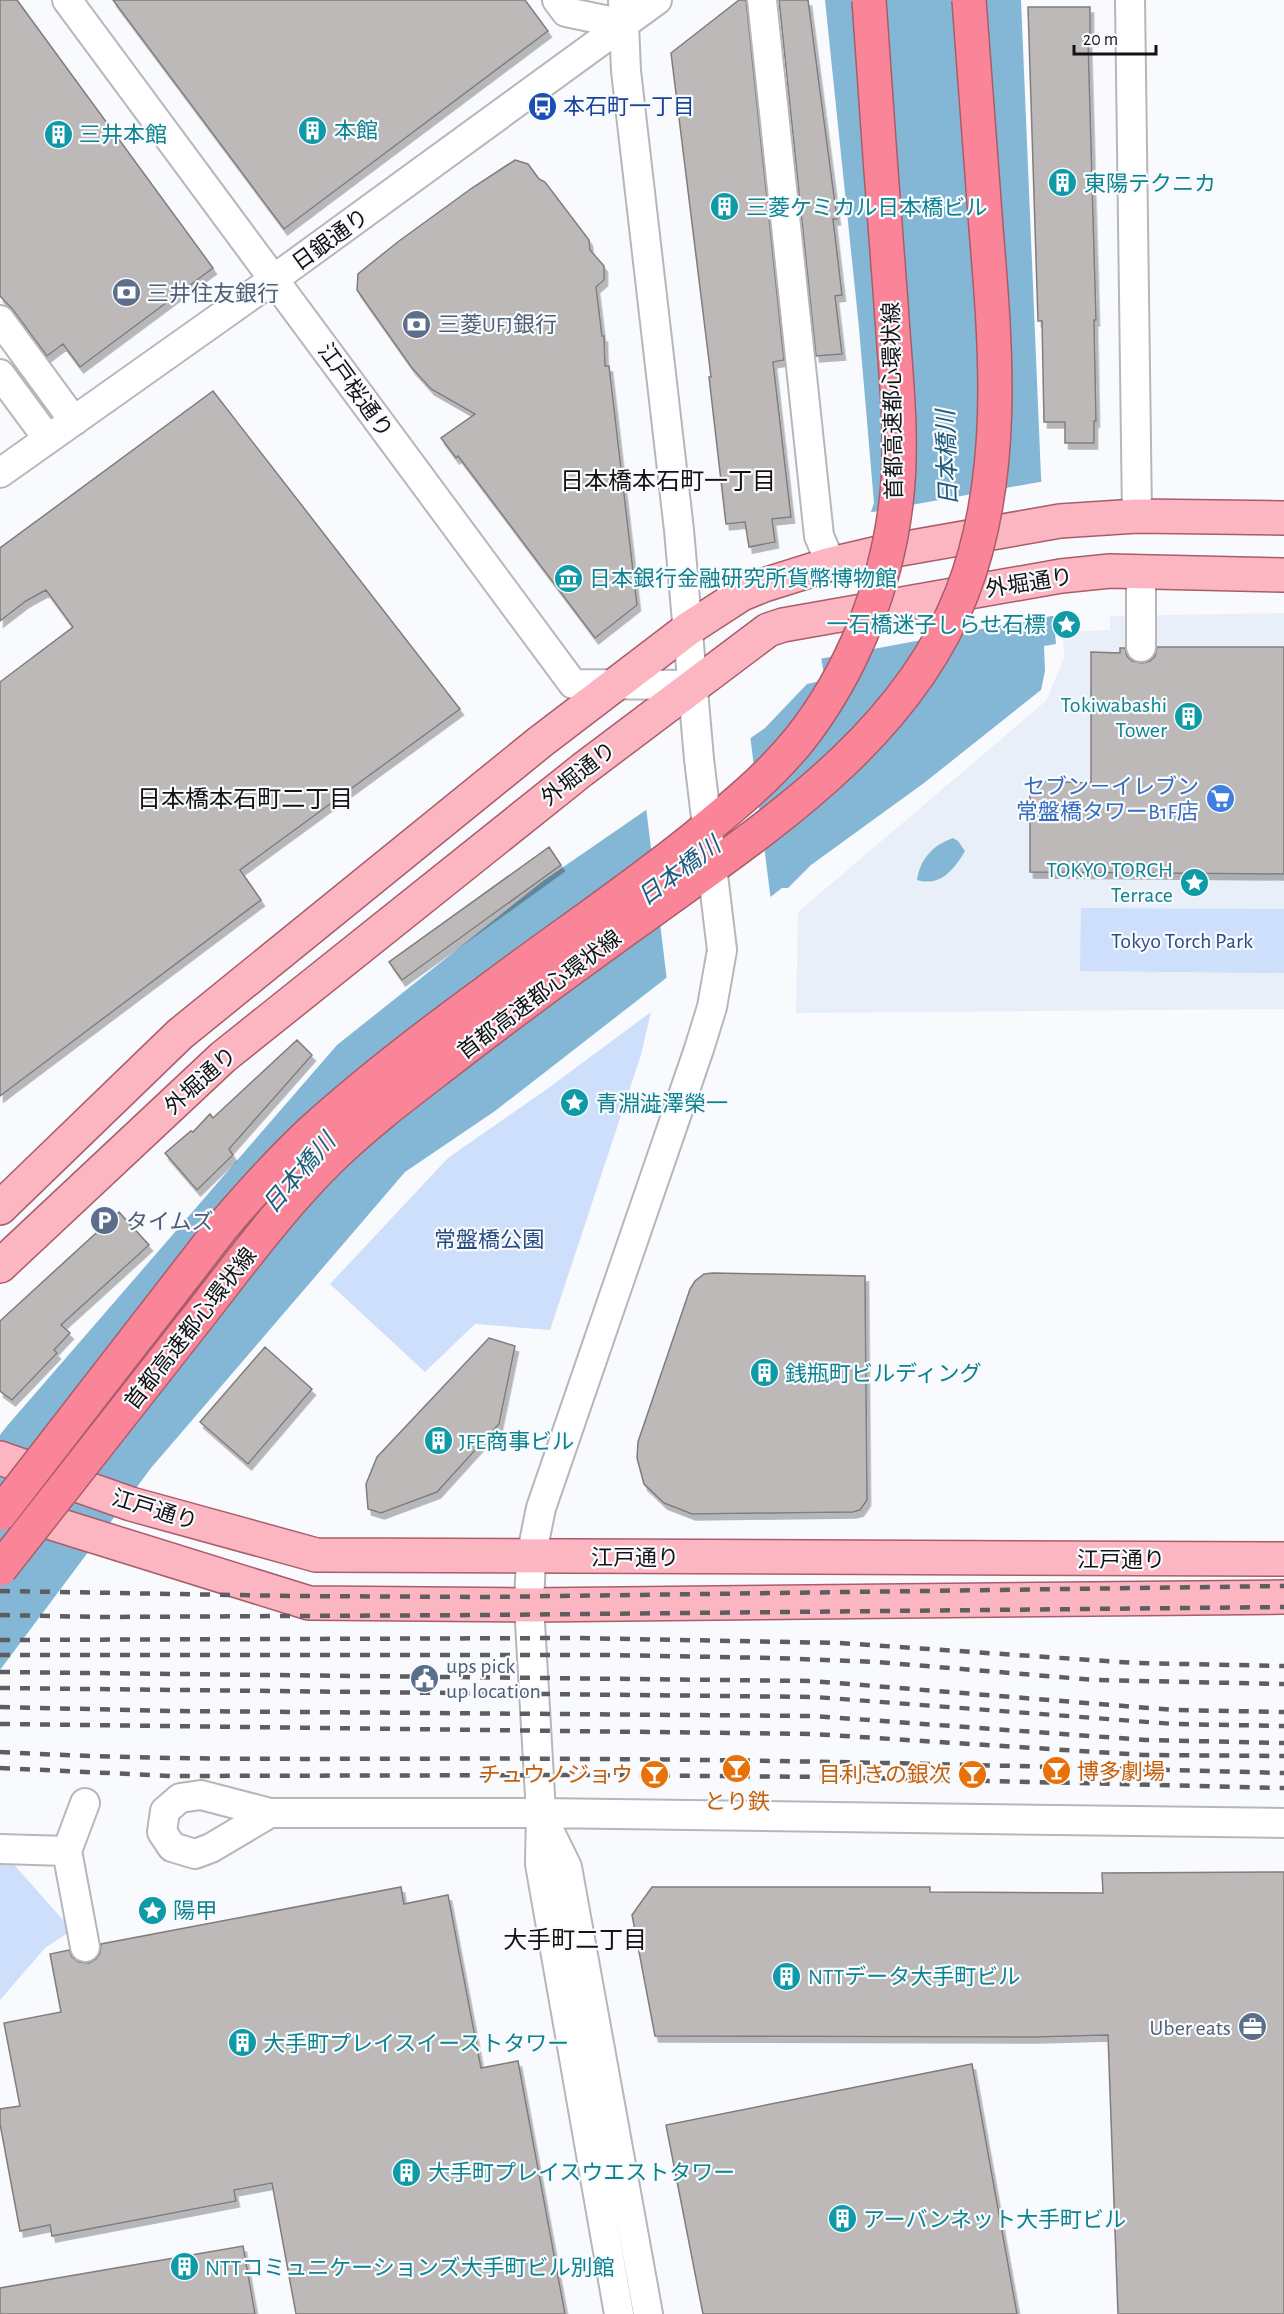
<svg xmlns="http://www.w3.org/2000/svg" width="1284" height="2314" viewBox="0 0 1284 2314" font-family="'Alegreya Sans','Noto Sans JP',sans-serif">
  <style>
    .built { fill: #e9eff8 }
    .green { fill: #cddffb }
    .water { fill: #84b7d5 }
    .pier { fill: #f8fafd }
    .building { fill: #bdb9b9; stroke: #817d7d; stroke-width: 1.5; filter: url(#shadow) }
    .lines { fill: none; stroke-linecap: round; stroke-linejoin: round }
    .minor-casing { stroke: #b6b7ba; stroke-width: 32 }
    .major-casing { stroke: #a95d6a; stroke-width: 36 }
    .minor { stroke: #fff; stroke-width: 28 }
    .major { stroke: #fcb6c1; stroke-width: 33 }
    .rail { stroke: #5e5e60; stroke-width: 4.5; stroke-dasharray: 10 10; stroke-linecap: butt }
    .minor-bridge-casing { stroke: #b6b7ba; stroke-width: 32; stroke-linecap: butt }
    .highway-bridge-casing { stroke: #a95d6a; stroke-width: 36; stroke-linecap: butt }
    .minor-bridge { stroke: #fff; stroke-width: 28 }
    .highway-bridge { stroke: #fa8598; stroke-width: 33 }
    .labels { text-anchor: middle; stroke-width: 4.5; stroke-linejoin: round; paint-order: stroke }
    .transit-label { font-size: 22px; fill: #164399; stroke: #f8fafd; text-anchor: start }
    .culture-label { font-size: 22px; fill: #0d838f; stroke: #f8fafd; text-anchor: start }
    .street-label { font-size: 22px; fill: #131314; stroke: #f8fafd }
    .service-label { font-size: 22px; fill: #4e5e75; stroke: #f8fafd; text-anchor: start }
    .shop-label { font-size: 22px; fill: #366cbe; stroke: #f8fafd; text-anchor: end }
    .park-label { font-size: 22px; fill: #294d83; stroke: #f8fafd }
    .food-label { font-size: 22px; fill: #c56008; stroke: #f8fafd; text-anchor: end }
    .water-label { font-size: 24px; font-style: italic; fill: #1e5b7a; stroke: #f8fafd }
    .neighbourhood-label { font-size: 24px; fill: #131314; stroke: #f8fafd }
  </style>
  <defs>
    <filter id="shadow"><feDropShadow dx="3.5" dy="6" stdDeviation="0" flood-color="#0004"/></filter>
  </defs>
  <rect width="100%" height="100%" fill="#f8fafd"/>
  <path class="built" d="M 1284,613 L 1284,1009 L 796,1013 L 798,912 L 1046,701 L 1064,658 L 1063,632 L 1110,630 L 1110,616 Z"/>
  <path class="green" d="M 1081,908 L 1284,909 L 1284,973 L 1080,971 Z
    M 651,1012 L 641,1055 L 550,1330 L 475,1324 L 425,1372 L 330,1284 L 448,1158 L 547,1089 Z
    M 0,1849 L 72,1930 L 45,1948 L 0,2000 Z"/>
  <path class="water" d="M 825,0 L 1021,0 L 1041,477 L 1056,644 L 1044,646 L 1045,671 L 1041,690 L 924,783 L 811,865 L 788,888 L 782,888 L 495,1111 L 405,1172 L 151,1468 L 0,1670 L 0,1435 L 7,1426 L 337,1045 L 543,881 L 765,728 L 807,684 L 825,680 L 821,657 L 874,503 L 859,328 Z
    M 953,838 L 958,841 L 965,851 C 954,870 940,887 917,880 C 920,859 933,845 953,838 Z"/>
  <path class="pier" d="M 1045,481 L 1057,615 L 819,659 L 867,513 Z
    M 750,735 L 771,901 L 667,981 L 646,807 Z"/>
  <path class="building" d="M 0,0 L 17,0 L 213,268 L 80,367 L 63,344 L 47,356 L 13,310 L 0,296 Z
    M 113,0 L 525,0 L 548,31 L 284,229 Z
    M 739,0 L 746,0 L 784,360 L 773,362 L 791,517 L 772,519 L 775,542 L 749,547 L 745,522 L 726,524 L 709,377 L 711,377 L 671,53 Z
    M 779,0 L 808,0 L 837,219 L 833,219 L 842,295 L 835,296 L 842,354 L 816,356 Z
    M 1028,7 L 1090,7 L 1090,39 L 1088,39 L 1096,320 L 1094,320 L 1096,421 L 1094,421 L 1094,443 L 1065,443 L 1065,422 L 1044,422 L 1042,321 L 1038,321 Z
    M 515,160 L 528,164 L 539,179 L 545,182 L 589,240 L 590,250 L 604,266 L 604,280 L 596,287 L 602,336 L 604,336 L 605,366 L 609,366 L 637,605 L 595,638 L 458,456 L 456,458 L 441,438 L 475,414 L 431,389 L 412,368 L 357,290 L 358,274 L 399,241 L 472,188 Z
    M 213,391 L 460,709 L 240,870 L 261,900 L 0,1096 L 0,682 L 73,627 L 46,590 L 26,601 L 0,621 L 0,548 Z
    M 1157,647 L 1284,647 L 1284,874 L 1030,872 L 1030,781 L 1091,783 L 1091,652 L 1120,653 L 1120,648 L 1125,648 L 1127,656 L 1132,661 L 1142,663 L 1150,661 L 1155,656 Z
    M 549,847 L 561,865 L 402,980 L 389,962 Z
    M 297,1040 L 312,1055 L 237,1140 L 229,1149 L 233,1155 L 197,1190 L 165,1153 L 191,1131 L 193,1132 L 210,1114 L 213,1118 Z
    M 119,1212 L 149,1245 L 61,1325 L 70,1333 L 54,1350 L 57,1353 L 12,1400 L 0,1391 L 0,1321 Z
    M 713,1273 L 865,1276 L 867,1500 L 860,1510 L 853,1512 L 692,1514 L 664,1503 L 644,1484 L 637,1458 L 638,1442 L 690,1289 L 695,1281 L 704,1274 Z
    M 489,1338 L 515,1346 L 499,1424 L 437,1492 L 381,1513 L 368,1509 L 366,1484 L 377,1457 Z
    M 265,1347 L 312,1389 L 248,1464 L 200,1422 Z
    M 1284,1872 L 1284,2314 L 1118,2314 L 1108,2035 L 1036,2037 L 655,2036 L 632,1915 L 652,1887 L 930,1887 L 930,1892 L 1103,1893 L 1102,1873 Z
    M 401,1887 L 404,1904 L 448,1895 L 481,2068 L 518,2061 L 565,2314 L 296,2314 L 272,2183 L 234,2190 L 236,2201 L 52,2236 L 50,2225 L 20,2231 L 0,2124 L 0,2109 L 20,2106 L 4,2023 L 61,2012 L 50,1954 L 69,1950 L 72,1957 L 79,1962 L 89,1963 L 96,1959 L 100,1953 L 101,1944 Z
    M 972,2064 L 1017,2314 L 703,2314 L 666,2125 Z
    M 243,2246 L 255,2314 L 0,2314 L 0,2288 Z"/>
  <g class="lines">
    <defs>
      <path id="minor" d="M 67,0 L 573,684 L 692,685
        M 557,0 L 566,12 L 624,24
        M 623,0 L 626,71 L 679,530 L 699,759
        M 762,0 L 819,536 L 831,564
        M 1130,0 L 1137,516
        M 0,320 L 74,421
        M 0,374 L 48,439
        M 0,473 L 274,279 L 657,0
        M 1141,571 L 1141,647
        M 270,1813 L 211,1848 L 195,1854 L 172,1847 L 162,1832 L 165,1811 L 180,1798 L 201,1795 L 270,1813 L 541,1813 L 1284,1823
        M 543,1818 L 567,1867 L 648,2314
        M 0,1849 L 67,1851 L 85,1803
        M 67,1851 L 85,1947
        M 619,2314 L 540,1864 L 541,1813 L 529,1605 L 531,1557 L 541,1508 L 699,1049 L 712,1007 L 722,950"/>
      <path id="major" d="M 0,1208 L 180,1034 L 540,742 L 688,629 L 742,594 L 764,585 L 831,564 L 878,553 L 1060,521 L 1137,516 L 1284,518
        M 0,1266 L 223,1057 L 582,770 L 768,630 L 783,625 L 1061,576 L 1110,571 L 1284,575
        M 0,1458 L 131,1504 L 316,1555 L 1284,1559
        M 13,1511 L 309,1603 L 529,1605 L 1284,1597"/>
    </defs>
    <use href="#minor" class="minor-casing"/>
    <use href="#major" class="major-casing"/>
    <use href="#minor" class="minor"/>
    <use href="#major" class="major"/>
    <path class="rail" d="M 0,1591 L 294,1596 L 486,1597 L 1284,1586
      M 0,1615 L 100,1617 L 487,1615 L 1284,1607
      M 0,1640 L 574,1638 L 840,1643 L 1135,1663 L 1284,1666
      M 0,1655 L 606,1655 L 774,1658 L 877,1662 L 1095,1680 L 1284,1684
      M 0,1672 L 812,1681 L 1174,1710 L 1284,1712
      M 0,1688 L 815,1697 L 1174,1724 L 1284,1726
      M 0,1707 L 172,1711 L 813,1716 L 1146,1740 L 1284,1743
      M 0,1724 L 813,1734 L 1144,1755 L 1284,1756
      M 0,1752 C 196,1763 391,1757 587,1759 C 820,1760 1052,1767 1284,1773
      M 0,1768 L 172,1776 L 585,1775 L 825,1777 L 1284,1788"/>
    <defs>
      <path id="minor-bridge" d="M 699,759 L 722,950"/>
      <path id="highway-bridge" d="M 0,1514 L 223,1226 C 251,1193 280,1161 312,1131 C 366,1082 426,1036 485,993 C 554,941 626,893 693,839 C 731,808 768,778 799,740 C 852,673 886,587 896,503 C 904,439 895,368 891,304 C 883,203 876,101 869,0
        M 0,1569 C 64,1488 127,1407 191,1326 C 236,1269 279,1209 331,1158 C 367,1123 407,1093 446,1063 C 514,1010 584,959 654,909 C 773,823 907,735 962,593 C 1007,477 996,349 986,228 C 980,152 975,76 969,0"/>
    </defs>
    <use href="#minor-bridge" class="minor-bridge-casing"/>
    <use href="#highway-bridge" class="highway-bridge-casing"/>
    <use href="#minor-bridge" class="minor-bridge"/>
    <use href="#highway-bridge" class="highway-bridge"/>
  </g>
  <defs>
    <symbol id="bus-disc" viewBox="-11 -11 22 22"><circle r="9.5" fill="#1a4fb4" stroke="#f8fafd"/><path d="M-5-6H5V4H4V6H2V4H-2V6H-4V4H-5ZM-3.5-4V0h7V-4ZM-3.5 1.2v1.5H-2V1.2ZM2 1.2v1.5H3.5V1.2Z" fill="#fff"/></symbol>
    <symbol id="building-disc" viewBox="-11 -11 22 22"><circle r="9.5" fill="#0f9aa8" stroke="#f8fafd"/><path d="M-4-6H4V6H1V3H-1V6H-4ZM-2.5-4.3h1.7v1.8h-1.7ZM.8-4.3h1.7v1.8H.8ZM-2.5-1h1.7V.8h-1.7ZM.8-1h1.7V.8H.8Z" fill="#fff"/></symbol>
    <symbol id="bank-disc" viewBox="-11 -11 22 22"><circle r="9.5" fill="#5c6f8a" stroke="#f8fafd"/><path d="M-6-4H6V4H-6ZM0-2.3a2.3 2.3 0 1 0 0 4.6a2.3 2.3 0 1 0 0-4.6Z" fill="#fff"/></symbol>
    <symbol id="museum-disc" viewBox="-11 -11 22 22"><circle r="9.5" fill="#0f9aa8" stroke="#f8fafd"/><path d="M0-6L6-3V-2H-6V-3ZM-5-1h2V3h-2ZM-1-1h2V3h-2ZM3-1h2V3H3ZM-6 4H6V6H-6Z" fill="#fff"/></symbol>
    <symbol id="sight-disc" viewBox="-11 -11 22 22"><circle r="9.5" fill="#0f9aa8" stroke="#f8fafd"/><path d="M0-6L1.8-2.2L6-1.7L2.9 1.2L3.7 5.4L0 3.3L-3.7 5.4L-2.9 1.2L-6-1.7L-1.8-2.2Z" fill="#fff"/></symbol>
    <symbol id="supermarket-disc" viewBox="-11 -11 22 22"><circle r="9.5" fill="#3f7fe0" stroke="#f8fafd"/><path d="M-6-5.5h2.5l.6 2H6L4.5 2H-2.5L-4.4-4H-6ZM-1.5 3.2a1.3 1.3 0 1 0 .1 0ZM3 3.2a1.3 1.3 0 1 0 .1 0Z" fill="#fff"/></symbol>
    <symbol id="parking-disc" viewBox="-11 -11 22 22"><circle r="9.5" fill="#5c6f8a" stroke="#f8fafd"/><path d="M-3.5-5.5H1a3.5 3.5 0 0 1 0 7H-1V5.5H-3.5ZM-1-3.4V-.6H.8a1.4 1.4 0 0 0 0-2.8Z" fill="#fff"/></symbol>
    <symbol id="civic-disc" viewBox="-11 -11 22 22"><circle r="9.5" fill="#5c6f8a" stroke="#f8fafd"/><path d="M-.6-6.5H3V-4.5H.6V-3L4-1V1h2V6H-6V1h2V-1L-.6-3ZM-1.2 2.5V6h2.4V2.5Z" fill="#fff"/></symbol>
    <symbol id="bar-disc" viewBox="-11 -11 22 22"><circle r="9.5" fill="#e8710a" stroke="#f8fafd"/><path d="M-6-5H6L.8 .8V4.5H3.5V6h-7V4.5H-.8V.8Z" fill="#fff"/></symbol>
    <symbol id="office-disc" viewBox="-11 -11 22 22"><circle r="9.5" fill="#5c6f8a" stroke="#f8fafd"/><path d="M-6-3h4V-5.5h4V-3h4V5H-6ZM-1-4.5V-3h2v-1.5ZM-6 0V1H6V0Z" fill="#fff"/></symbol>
  </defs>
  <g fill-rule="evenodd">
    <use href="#bus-disc" x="526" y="90" width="33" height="33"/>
    <use href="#building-disc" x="296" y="114" width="33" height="33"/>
    <use href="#building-disc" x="42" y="118" width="33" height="33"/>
    <use href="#building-disc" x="1046" y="166" width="33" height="33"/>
    <use href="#building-disc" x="708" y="190" width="33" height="33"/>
    <use href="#bank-disc" x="110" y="276" width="33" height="33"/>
    <use href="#bank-disc" x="400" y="308" width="33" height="33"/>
    <use href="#museum-disc" x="552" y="562" width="33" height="33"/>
    <use href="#sight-disc" x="1050" y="608" width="33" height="33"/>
    <use href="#building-disc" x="1172" y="700" width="33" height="33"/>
    <use href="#supermarket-disc" x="1204" y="782" width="33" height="33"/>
    <use href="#sight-disc" x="1178" y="866" width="33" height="33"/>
    <use href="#sight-disc" x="558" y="1086" width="33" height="33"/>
    <use href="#parking-disc" x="88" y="1204" width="33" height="33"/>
    <use href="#building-disc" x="748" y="1356" width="33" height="33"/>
    <use href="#building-disc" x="422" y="1424" width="33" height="33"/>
    <use href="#civic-disc" x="408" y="1662" width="33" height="33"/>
    <use href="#bar-disc" x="720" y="1752" width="33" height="33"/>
    <use href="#bar-disc" x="1040" y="1754" width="33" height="33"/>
    <use href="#bar-disc" x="638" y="1758" width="33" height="33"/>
    <use href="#bar-disc" x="956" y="1758" width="33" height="33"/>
    <use href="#sight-disc" x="136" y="1894" width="33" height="33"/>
    <use href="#building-disc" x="770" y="1960" width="33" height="33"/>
    <use href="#office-disc" x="1236" y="2010" width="33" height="33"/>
    <use href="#building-disc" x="226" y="2026" width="33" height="33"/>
    <use href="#building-disc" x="390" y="2156" width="33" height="33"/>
    <use href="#building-disc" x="826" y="2202" width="33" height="33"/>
    <use href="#building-disc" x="168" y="2250" width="33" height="33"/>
  </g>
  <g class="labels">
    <g class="transit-label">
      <text x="563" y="114">本石町一丁目</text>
    </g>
    <g class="culture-label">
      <text x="334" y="138">本館</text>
      <text x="79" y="142">三井本館</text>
      <text x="1084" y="191">東陽テクニカ</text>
      <text x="746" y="215">三菱ケミカル日本橋ビル</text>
      <text x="589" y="586">日本銀行金融研究所貨幣博物館</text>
      <text x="1046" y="632" text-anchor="end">一石橋迷子しらせ石標</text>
      <text x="1167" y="712" text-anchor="end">Tokiwabashi<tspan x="1167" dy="25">Tower</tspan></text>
      <text x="1173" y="877" text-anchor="end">TOKYO TORCH<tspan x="1173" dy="25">Terrace</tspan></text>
      <text x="596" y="1111">青淵澁澤榮一</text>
      <text x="785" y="1381">銭瓶町ビルディング</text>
      <text x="459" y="1449">JFE商事ビル</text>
      <text x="173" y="1918">陽甲</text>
      <text x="808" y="1984">NTTデータ大手町ビル</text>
      <text x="263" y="2051">大手町プレイスイーストタワー</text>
      <text x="428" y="2180">大手町プレイスウエストタワー</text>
      <text x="863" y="2227">アーバンネット大手町ビル</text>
      <text x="205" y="2275">NTTコミュニケーションズ大手町ビル別館</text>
    </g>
    <g class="street-label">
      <text transform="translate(330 239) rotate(-36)" y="8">日銀通り</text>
      <text transform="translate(356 390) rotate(54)" y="8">江戸桜通り</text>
      <text transform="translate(892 401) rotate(-91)" y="8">首都高速都心環状線</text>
      <text transform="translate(1029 582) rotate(-9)" y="8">外堀通り</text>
      <text transform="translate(578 773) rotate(-38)" y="8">外堀通り</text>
      <text transform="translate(539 994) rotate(-37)" y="8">首都高速都心環状線</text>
      <text transform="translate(200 1080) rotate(-42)" y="8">外堀通り</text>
      <text transform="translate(190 1328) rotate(-52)" y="8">首都高速都心環状線</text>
      <text transform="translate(155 1509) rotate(17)" y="8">江戸通り</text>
      <text x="635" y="1565">江戸通り</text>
      <text x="1121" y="1567">江戸通り</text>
    </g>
    <g class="service-label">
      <text x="147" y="301">三井住友銀行</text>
      <text x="438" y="332">三菱UFJ銀行</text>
      <text x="126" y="1229">タイムズ</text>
      <text x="446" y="1673">ups pick<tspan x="446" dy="25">up location</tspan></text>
      <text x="1231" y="2035" text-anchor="end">Uber eats</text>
    </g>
    <g class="shop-label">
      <text x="1199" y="794">セブン－イレブン<tspan x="1199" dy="25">常盤橋タワーB1F店</tspan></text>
    </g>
    <g class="park-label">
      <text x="1182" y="948">Tokyo Torch Park</text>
      <text x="489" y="1247">常盤橋公園</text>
    </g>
    <g class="food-label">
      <text x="1077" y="1779" text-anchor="start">博多劇場</text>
      <text x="633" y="1782">チュウノジョウ</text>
      <text x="951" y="1782">目利きの銀次</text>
      <text x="737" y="1809" text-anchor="middle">とり鉄</text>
    </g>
    <g class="water-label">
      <text transform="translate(947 458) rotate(-92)" y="8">日本橋川</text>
      <text transform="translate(679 871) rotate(-37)" y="8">日本橋川</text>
      <text transform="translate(299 1173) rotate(-49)" y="8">日本橋川</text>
    </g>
    <g class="neighbourhood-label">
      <text x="668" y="489">日本橋本石町一丁目</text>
      <text x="245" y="807">日本橋本石町二丁目</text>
      <text x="575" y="1948">大手町二丁目</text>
    </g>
  </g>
  <path d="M1074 45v9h82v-9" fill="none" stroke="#131314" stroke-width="3"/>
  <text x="1083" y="45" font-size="18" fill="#131314" stroke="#f8fafd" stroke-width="4.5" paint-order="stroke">20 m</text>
</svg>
